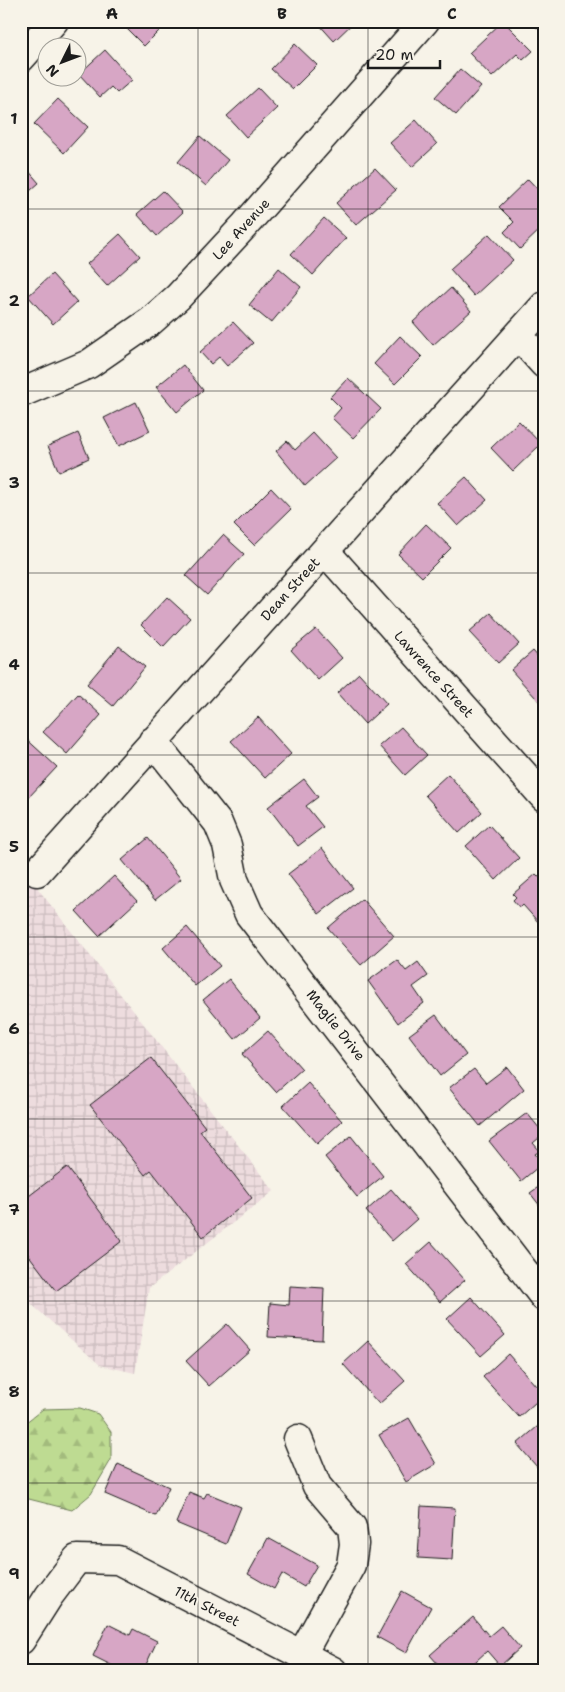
<svg xmlns="http://www.w3.org/2000/svg" width="565" height="1692" viewBox="0 0 565 1692" font-family="'Shantell Sans',sans-serif">
  <style>
    .industrial { fill: url(#industrial-grid) }
    .forest { fill: url(#forest-firs); stroke: #6d7c57 }
    .building { fill: #d7a6c5; stroke: #1c1c1c }
    .lines { fill: none; stroke-linecap: round; stroke-linejoin: round }
    .minor-casing { stroke: #1c1c1c; stroke-width: 31 }
    .minor { stroke: #f7f3e8; stroke-width: 28 }
    .grid { fill: none; stroke: #1c1c1c; stroke-width: 1; stroke-opacity: 0.55 }
    .labels { text-anchor: middle; stroke-width: 4; stroke-linejoin: round; paint-order: stroke }
    .street-label { font-size: 14px; fill: #1c1c1c; stroke: #f7f3e8 }
    .neatline { fill: none; stroke: #1c1c1c; stroke-width: 2 }
    .grid-label { font-size: 16px; text-anchor: middle; font-weight: bold; fill: #1c1c1c }
  </style>
  <defs>
    <pattern id="industrial-grid" width="8" height="8" patternUnits="userSpaceOnUse" patternTransform="scale(1.25)"><rect width="8" height="8" fill="#eddcde"/><path d="M0 4h8M4 0v8" fill="none" stroke="#cbbcbe"/></pattern>
    <pattern id="forest-firs" width="22" height="20" patternUnits="userSpaceOnUse" patternTransform="scale(1.25)"><rect width="22" height="20" fill="#bedb92"/><path d="M5 1l3.5 6h-7zM16 11l3.5 6h-7z" fill="#a3bb7d"/></pattern>
  </defs>
  <rect width="100%" height="100%" fill="#f7f3e8"/>
  <filter id="ink" filterUnits="userSpaceOnUse"><feTurbulence type="fractalNoise" baseFrequency=".02" numOctaves="2"/><feDisplacementMap in="SourceGraphic" scale="10" xChannelSelector="R" yChannelSelector="G"/><feConvolveMatrix kernelMatrix="1 2 1 2 8 2 1 2 1" color-interpolation-filters="sRGB"/></filter>
  <g filter="url(#ink)">
    <path class="industrial" d="M 21,867 L 274,1191 L 149,1288 L 135,1373 L 100,1365 L 21,1295 Z"/>
    <path class="forest" d="M 80,1408 L 98,1414 L 111,1432 L 111,1460 L 91,1494 L 72,1510 L 21,1497 L 21,1426 L 43,1409 Z"/>
    <path class="building" d="M 128,21 L 169,21 L 144,46 L 124,26 Z
      M 316,21 L 355,21 L 334,41 Z
      M 503,21 L 533,51 L 523,60 L 517,54 L 492,77 L 469,53 Z
      M 531,21 L 544,21 L 544,22 L 537,28 Z
      M 295,44 L 317,65 L 293,89 L 271,69 Z
      M 105,50 L 132,80 L 117,93 L 111,87 L 100,97 L 79,74 Z
      M 460,69 L 481,87 L 456,115 L 435,97 Z
      M 258,88 L 277,108 L 246,137 L 227,116 Z
      M 58,99 L 88,127 L 64,153 L 34,124 Z
      M 416,120 L 437,144 L 412,167 L 390,143 Z
      M 200,136 L 228,160 L 206,186 L 178,162 Z
      M 21,162 L 39,183 L 23,197 L 21,194 Z
      M 375,168 L 396,190 L 356,225 L 336,203 Z
      M 528,179 L 544,196 L 544,226 L 520,249 L 504,232 L 514,222 L 499,207 Z
      M 163,191 L 183,212 L 157,236 L 137,214 Z
      M 324,218 L 346,238 L 313,275 L 291,254 Z
      M 120,234 L 140,256 L 107,286 L 87,264 Z
      M 489,234 L 513,260 L 474,296 L 450,269 Z
      M 279,268 L 301,287 L 271,323 L 249,305 Z
      M 52,274 L 77,302 L 53,324 L 28,296 Z
      M 451,288 L 471,311 L 433,345 L 413,322 Z
      M 233,322 L 253,343 L 227,366 L 219,357 L 211,364 L 200,352 Z
      M 400,336 L 422,357 L 395,384 L 374,364 Z
      M 183,365 L 203,390 L 177,412 L 156,387 Z
      M 348,378 L 381,409 L 353,438 L 332,418 L 341,408 L 330,397 Z
      M 136,402 L 150,431 L 119,446 L 104,418 Z
      M 519,421 L 541,444 L 513,471 L 491,448 Z
      M 78,433 L 89,458 L 59,472 L 48,446 Z
      M 313,433 L 336,458 L 305,486 L 276,451 L 287,441 L 295,450 Z
      M 466,477 L 487,500 L 458,526 L 437,503 Z
      M 271,488 L 291,509 L 254,545 L 234,525 Z
      M 426,524 L 451,548 L 422,577 L 398,554 Z
      M 223,535 L 244,554 L 207,595 L 186,576 Z
      M 167,597 L 190,618 L 163,647 L 141,625 Z
      M 491,613 L 519,644 L 498,663 L 469,632 Z
      M 316,629 L 342,658 L 318,680 L 291,650 Z
      M 119,646 L 145,667 L 113,706 L 87,684 Z
      M 533,651 L 540,659 L 544,655 L 544,707 L 511,670 Z
      M 359,673 L 387,704 L 365,724 L 337,693 Z
      M 78,694 L 101,715 L 67,754 L 43,732 Z
      M 258,717 L 291,754 L 265,778 L 231,741 Z
      M 401,727 L 427,755 L 405,775 L 379,746 Z
      M 22,735 L 57,767 L 28,798 L 21,792 Z
      M 448,774 L 482,812 L 459,833 L 425,795 Z
      M 304,779 L 318,797 L 306,806 L 323,827 L 298,846 L 268,807 Z
      M 489,825 L 519,858 L 496,880 L 466,846 Z
      M 148,838 L 181,879 L 155,900 L 122,860 Z
      M 322,848 L 353,888 L 319,914 L 288,874 Z
      M 536,874 L 544,882 L 544,919 L 539,923 L 523,905 L 520,908 L 513,900 L 516,897 L 513,894 Z
      M 114,876 L 137,901 L 99,936 L 76,911 Z
      M 362,899 L 394,936 L 361,965 L 328,928 Z
      M 187,927 L 220,966 L 195,986 L 163,948 Z
      M 397,960 L 406,971 L 418,962 L 428,976 L 413,987 L 424,1003 L 398,1023 L 368,981 Z
      M 229,979 L 260,1018 L 235,1039 L 203,1000 Z
      M 436,1015 L 466,1055 L 440,1076 L 409,1035 Z
      M 268,1031 L 302,1069 L 276,1092 L 242,1054 Z
      M 151,1058 L 205,1127 L 200,1131 L 252,1198 L 203,1237 L 151,1170 L 145,1175 L 90,1105 Z
      M 507,1067 L 524,1089 L 480,1126 L 449,1088 L 474,1069 L 486,1083 Z
      M 308,1083 L 342,1121 L 317,1144 L 283,1106 Z
      M 527,1113 L 544,1134 L 533,1143 L 540,1151 L 535,1154 L 543,1163 L 521,1181 L 489,1141 Z
      M 351,1136 L 383,1176 L 357,1197 L 325,1157 Z
      M 67,1167 L 122,1241 L 56,1291 L 21,1245 L 21,1202 Z
      M 544,1183 L 544,1211 L 530,1193 Z
      M 391,1189 L 417,1219 L 392,1241 L 366,1211 Z
      M 431,1242 L 465,1280 L 440,1302 L 406,1264 Z
      M 290,1286 L 324,1288 L 322,1340 L 268,1337 L 270,1303 L 289,1305 Z
      M 471,1297 L 505,1335 L 481,1356 L 447,1319 Z
      M 227,1324 L 250,1350 L 209,1386 L 186,1361 Z
      M 368,1341 L 405,1381 L 379,1404 L 343,1364 Z
      M 508,1354 L 544,1395 L 519,1417 L 483,1377 Z
      M 409,1418 L 436,1464 L 406,1482 L 379,1435 Z
      M 544,1421 L 544,1475 L 517,1444 Z
      M 118,1464 L 169,1487 L 156,1516 L 105,1494 Z
      M 189,1492 L 204,1498 L 207,1493 L 241,1507 L 226,1544 L 176,1523 Z
      M 421,1506 L 455,1508 L 452,1560 L 418,1558 Z
      M 268,1538 L 317,1565 L 304,1587 L 282,1574 L 274,1589 L 248,1574 Z
      M 402,1591 L 431,1607 L 406,1653 L 377,1637 Z
      M 473,1617 L 489,1636 L 501,1626 L 520,1648 L 500,1666 L 487,1651 L 465,1671 L 444,1671 L 430,1655 Z
      M 108,1624 L 130,1635 L 133,1629 L 157,1641 L 143,1671 L 123,1671 L 93,1656 Z"/>
    <g class="lines">
      <defs>
        <path id="minor" d="M 21,58 L 54,21
          M 518,335 L 544,364
          M 21,393 L 89,364 L 151,321 L 178,297 L 245,225 L 425,21
          M 325,551 L 544,797
          M 153,741 L 218,823 L 227,845 L 234,880 L 249,914 L 544,1297
          M 37,872 L 544,306
          M 298,1439 L 317,1486 L 352,1527 L 354,1544 L 351,1565 L 302,1654
          M 21,1640 L 49,1596 L 77,1559 L 118,1560 L 333,1671"/>
      </defs>
      <use href="#minor" class="minor-casing"/>
      <use href="#minor" class="minor"/>
    </g>
  </g>
  <path class="grid" d="M 198,21 L 198,1671M 368,21 L 368,1671M 21,209 L 544,209M 21,391 L 544,391M 21,573 L 544,573M 21,755 L 544,755M 21,937 L 544,937M 21,1119 L 544,1119M 21,1301 L 544,1301M 21,1483 L 544,1483"/>
  <g class="labels">
    <g class="street-label">
      <text transform="translate(241 229) rotate(-48)" y="5">Lee Avenue</text>
      <text transform="translate(290 589) rotate(-48)" y="5">Dean Street</text>
      <text transform="translate(434 674) rotate(48)" y="5">Lawrence Street</text>
      <text transform="translate(336 1025) rotate(52)" y="5">Maglie Drive</text>
      <text transform="translate(207 1606) rotate(27)" y="5">11th Street</text>
    </g>
  </g>
  <rect width="565" height="1692" fill="none" stroke="#f7f3e8" stroke-width="55"/>
  <g transform="translate(62 62) rotate(228)"><circle r="24" fill="#f7f3e8" stroke="#9f9d96"/>
  <path d="M0-4L9 19L0 12L-9 19Z" fill="#1c1c1c"/>
  <text y="-8" font-size="14" font-weight="bold" text-anchor="middle" fill="#1c1c1c">N</text>
  </g>
  <path d="M368 60v8h72v-8" fill="none" stroke="#1c1c1c" stroke-width="2.5"/>
  <text x="375" y="60" font-size="15" fill="#1c1c1c" stroke="#f7f3e8" stroke-width="4" paint-order="stroke">20 m</text>
  <rect x="28" y="28" width="510" height="1636" class="neatline"/>
  <g class="grid-label">
    <text x="112" y="19">A</text>
    <text x="282" y="19">B</text>
    <text x="452" y="19">C</text>
    <text x="14" y="124">1</text>
    <text x="14" y="306">2</text>
    <text x="14" y="488">3</text>
    <text x="14" y="670">4</text>
    <text x="14" y="852">5</text>
    <text x="14" y="1034">6</text>
    <text x="14" y="1215">7</text>
    <text x="14" y="1397">8</text>
    <text x="14" y="1579">9</text>
  </g>
</svg>
